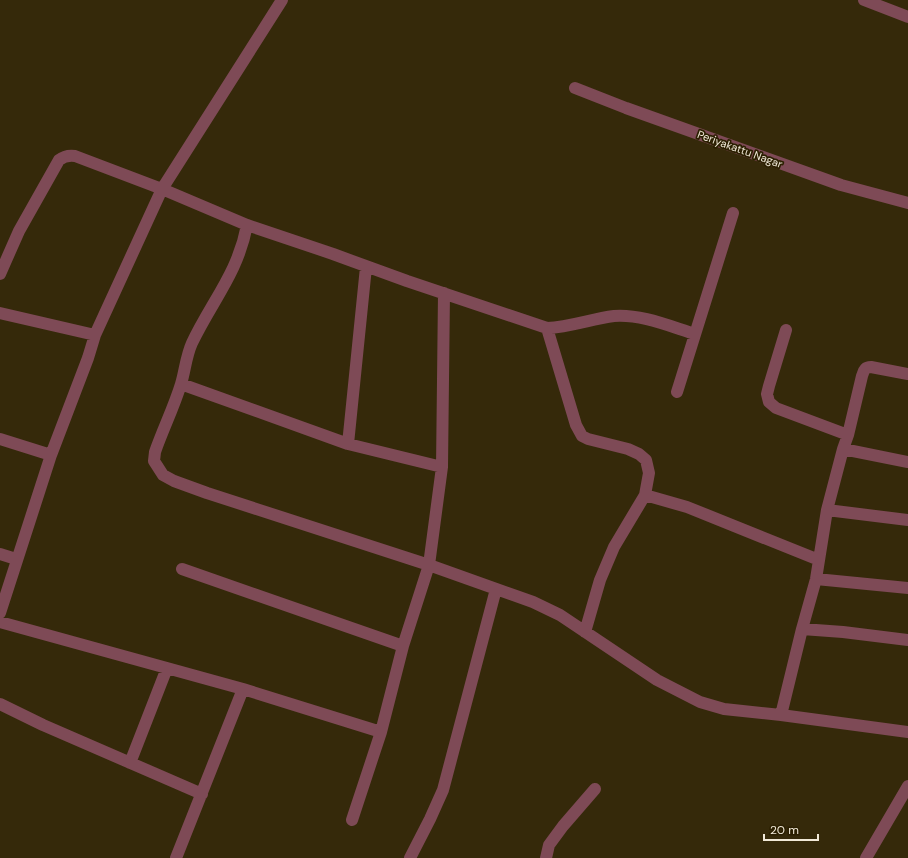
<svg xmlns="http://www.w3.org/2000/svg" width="908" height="858" viewBox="0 0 908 858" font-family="'DM Sans',sans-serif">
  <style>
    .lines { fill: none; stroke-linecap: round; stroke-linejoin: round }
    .street { stroke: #7e4a56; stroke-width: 12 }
    .labels { text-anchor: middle; stroke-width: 3.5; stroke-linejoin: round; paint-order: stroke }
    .street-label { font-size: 11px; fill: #f1e9d8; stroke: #2b1f01 }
  </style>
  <rect width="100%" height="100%" fill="#35290a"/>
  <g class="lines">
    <path class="street" d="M 864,0 L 908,17
      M 575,88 L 626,108 L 841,185 L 908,203
      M 247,225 C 238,273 212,301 192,343 C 186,356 185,371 181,384 C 174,407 163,429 155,452 L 154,461 L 163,475 L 174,481 L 207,493 L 429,565 L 533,602 L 560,615 L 657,680 L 700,702 L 724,709 L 781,715
      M 0,274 L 19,231 L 59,160 C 64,156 68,155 75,156 L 162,189 L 247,225 L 333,254 L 407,281 L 547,328 C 570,327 591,319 614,316 C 641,314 669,326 695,334
      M 0,313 L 95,335
      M 547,328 L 576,425 L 582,436 L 588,439 L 628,449 L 639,454 L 646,460 L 649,473 L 645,495 L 614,547 L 600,580 L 585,632
      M 786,330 L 769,386 L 767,394 L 769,402 L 776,408 L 848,435
      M 908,374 L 871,367 C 864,367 864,371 862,376 L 848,435 L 843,449 L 827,510 L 816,579 L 802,629 L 781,715 L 908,732
      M 181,384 L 348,444 L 442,467
      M 677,392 L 733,213
      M 0,439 L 51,455
      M 348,444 L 366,267
      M 843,449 L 908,462
      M 645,495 L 687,507 L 819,560
      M 827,510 L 908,520
      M 0,554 L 16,559
      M 182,569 L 403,646
      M 816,579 L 908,588
      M 0,613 L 51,455 L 88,358 L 95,335 L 162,189 L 282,0
      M 0,622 L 243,689 L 381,732
      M 802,629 L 843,632 L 908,640
      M 0,704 L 43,725 L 202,794
      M 130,763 L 167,668
      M 352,820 L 381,732 L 403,646 L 429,565 L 442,467 L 444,293
      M 176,858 L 243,689
      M 410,858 L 430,819 L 443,790 L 496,589
      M 546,858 L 549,845 L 563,826 L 595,789
      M 866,858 L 908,786"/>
  </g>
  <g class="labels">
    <g class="street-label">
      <text transform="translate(740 149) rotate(20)" y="4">Periyakattu Nagar</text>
    </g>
  </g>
  <path d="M764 834v6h54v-6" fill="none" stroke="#f1e9d8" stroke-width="2"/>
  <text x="770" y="834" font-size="12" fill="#f1e9d8" stroke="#2b1f01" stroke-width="3" paint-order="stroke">20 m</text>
</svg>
